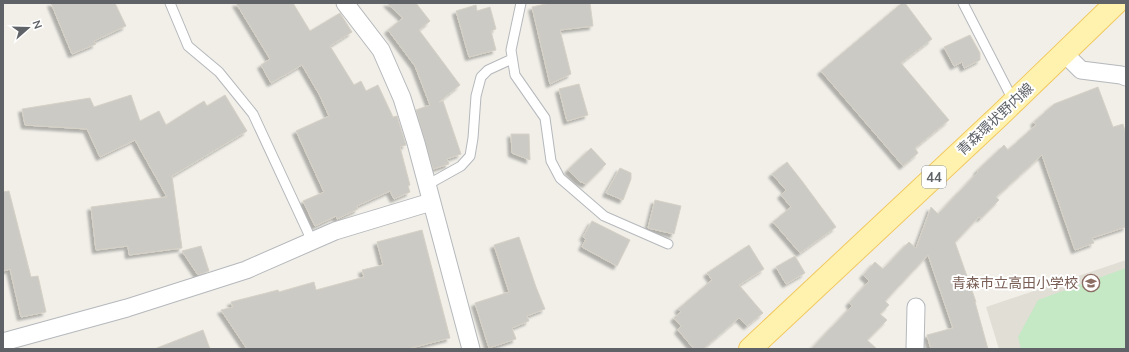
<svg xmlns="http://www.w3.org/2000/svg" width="1129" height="352" viewBox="0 0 1129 352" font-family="Mulish,'Noto Sans JP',sans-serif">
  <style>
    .education { fill: #e1ded6 }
    .grass { fill: #c5e8c5 }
    .building { fill: #cccac5; stroke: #d6d1c6; filter: url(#shadow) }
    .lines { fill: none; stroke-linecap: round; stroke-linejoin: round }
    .lane-casing { stroke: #b5b8bc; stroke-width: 11 }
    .street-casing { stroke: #b5b8bc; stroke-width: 19 }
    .primary-casing { stroke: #f2c960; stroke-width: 24 }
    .lane { stroke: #fff; stroke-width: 9 }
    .street { stroke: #fff; stroke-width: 17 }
    .primary { stroke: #fff2af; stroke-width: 22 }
    .labels { text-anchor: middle; stroke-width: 4; stroke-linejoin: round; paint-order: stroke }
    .shield { fill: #fff; stroke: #8f9295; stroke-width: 1 }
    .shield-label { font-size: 13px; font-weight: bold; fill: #5f6368 }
    .street-label { font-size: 14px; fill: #5f6368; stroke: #fff }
    .education-label { font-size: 14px; fill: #785e54; stroke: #fff; text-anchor: end }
  </style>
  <defs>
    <filter id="shadow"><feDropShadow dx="-3.5" dy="3.5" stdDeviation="1" flood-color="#0004"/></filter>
  </defs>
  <rect width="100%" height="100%" fill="#f1efe8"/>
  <path class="education" d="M 1126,260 L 1126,349 L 999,349 L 986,307 Z"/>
  <path class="grass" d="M 1126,268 L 1126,349 L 1021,349 L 1018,337 L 1038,300 Z"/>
  <path class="building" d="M 51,3 L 115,3 L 126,26 L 94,41 L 96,44 L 72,54 Z
    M 236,3 L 293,3 L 310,31 L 340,13 L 352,32 L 330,46 L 354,85 L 361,81 L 366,91 L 378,85 L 393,117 L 397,116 L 406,145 L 400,147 L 410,185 L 408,186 L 410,192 L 394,199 L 390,191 L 357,206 L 358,209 L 337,219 L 336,216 L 315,226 L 303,201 L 324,192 L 296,131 L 329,116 L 319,94 L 302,65 L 271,83 L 261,65 L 270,59 Z
    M 387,3 L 416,3 L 430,21 L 419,30 L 460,85 L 439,102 L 443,101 L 461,154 L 447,159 L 449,164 L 433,169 L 416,110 L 430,105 L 415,66 L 388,30 L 403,18 Z
    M 550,3 L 590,3 L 593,26 L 560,30 L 571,74 L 550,84 L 532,7 Z
    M 902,3 L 905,3 L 932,39 L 901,63 L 949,120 L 915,148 L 918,153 L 903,166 L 821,71 Z
    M 476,5 L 477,11 L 490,7 L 496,29 L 491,31 L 496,50 L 469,57 L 456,11 Z
    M 970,35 L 980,53 L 980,60 L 964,68 L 962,62 L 954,66 L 944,47 Z
    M 579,84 L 588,115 L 567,121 L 559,89 Z
    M 1098,87 L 1113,127 L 1123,124 L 1126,134 L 1126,227 L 1092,238 L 1094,243 L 1075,250 L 1042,155 L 996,197 L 999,200 L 981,218 L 979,217 L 955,242 L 976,302 L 975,302 L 988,349 L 931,349 L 927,335 L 953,328 L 928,255 L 885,301 L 889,305 L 880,314 L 887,320 L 867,340 L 877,349 L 811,349 L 852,306 L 849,303 L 869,281 L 863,275 L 875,262 L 883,269 L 909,242 L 916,248 L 931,207 L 938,214 L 978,172 L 977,171 L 1004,145 L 1008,150 L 1036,125 L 1034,122 L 1054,104 Z
    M 131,95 L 140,121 L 159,111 L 166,125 L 204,101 L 207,106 L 225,95 L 247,131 L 172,176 L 182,248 L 129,255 L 128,246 L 96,250 L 91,207 L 167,197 L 135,140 L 100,157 L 87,129 L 25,125 L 22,109 L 90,98 L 94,107 Z
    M 511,134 L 529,134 L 530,160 L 512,153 Z
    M 591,148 L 606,164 L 586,184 L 579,181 L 568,170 Z
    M 787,162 L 802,181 L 836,227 L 800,253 L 773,222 L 791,207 L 781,195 L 786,190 L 772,174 Z
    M 620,168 L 631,173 L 631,179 L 623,200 L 606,193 Z
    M 9,191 L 31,277 L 38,276 L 46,312 L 21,317 L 10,269 L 3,271 L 3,192 Z
    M 655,200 L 681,206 L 674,234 L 648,228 Z
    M 592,221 L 630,240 L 617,266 L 582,247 L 586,239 L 583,237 Z
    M 422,230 L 450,338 L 407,349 L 247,349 L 221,310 L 233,307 L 231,302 L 278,290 L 279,292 L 314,282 L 316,290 L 364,277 L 362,270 L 383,265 L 377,242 Z
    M 519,237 L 536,287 L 545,309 L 527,316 L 529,321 L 512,328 L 516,339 L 489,348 L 475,303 L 509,292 L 494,245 Z
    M 749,245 L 764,269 L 739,285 L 763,313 L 747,326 L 739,318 L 703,349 L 694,349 L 678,330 L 681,326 L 674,318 L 681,312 L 678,309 L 712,280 L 707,273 Z
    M 201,246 L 209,271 L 198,275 L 182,251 Z
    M 795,256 L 805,273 L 786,284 L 776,267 Z
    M 203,330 L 210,349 L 157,349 L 157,348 Z"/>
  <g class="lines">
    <defs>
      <path id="lane" d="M 170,3 L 188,46 L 219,72 L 253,114 L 312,241
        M 521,3 L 511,50 L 515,75 L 545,118 L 551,161 L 560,178 L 604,216 L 668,244
        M 963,3 L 1014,102
        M 427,185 L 461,166 L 470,156 L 473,138 L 476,96 L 481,77 L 488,70 L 512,59"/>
      <path id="street" d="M 345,3 L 381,50 L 402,98 L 416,143 L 471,349
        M 1064,53 L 1081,70 L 1121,75 L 1126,77
        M 3,342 L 127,308 L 246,270 L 335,231 L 431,202
        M 915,349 L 916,307"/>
      <path id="primary" d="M 750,349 L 999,116 L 1116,3"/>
    </defs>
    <use href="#lane" class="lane-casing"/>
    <use href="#street" class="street-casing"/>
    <use href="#primary" class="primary-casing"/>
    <use href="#lane" class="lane"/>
    <use href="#street" class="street"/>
    <use href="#primary" class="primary"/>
  </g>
  <defs>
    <symbol id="school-ring" viewBox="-11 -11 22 22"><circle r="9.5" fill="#fff" stroke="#8d6e63" stroke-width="1.5"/><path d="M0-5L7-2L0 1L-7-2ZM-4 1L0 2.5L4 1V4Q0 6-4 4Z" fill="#8d6e63"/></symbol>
  </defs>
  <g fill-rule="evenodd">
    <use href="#school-ring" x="1081" y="273" width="20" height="20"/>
  </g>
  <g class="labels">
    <rect class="shield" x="922" y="166" width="24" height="22" rx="3"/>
    <g class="shield-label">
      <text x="934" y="182">44</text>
    </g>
    <g class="street-label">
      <text transform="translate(995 119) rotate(-43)" y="5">青森環状野内線</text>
    </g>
    <g class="education-label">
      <text x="1078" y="288">青森市立高田小学校</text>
    </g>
  </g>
  <rect width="1129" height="352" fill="none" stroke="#5f6368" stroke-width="8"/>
  <g transform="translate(28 28) rotate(70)" stroke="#ffffff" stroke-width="3" paint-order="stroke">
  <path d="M0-3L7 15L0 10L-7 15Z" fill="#5f6368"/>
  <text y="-6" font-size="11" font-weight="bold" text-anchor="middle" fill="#5f6368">N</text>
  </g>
</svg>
